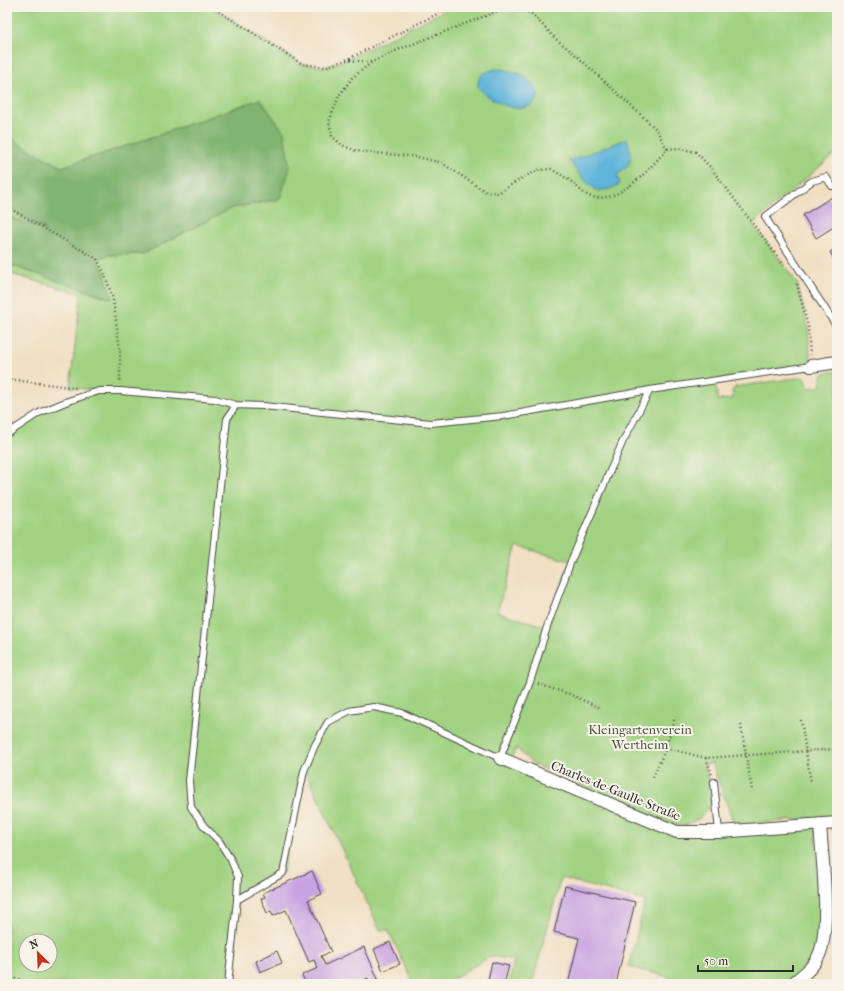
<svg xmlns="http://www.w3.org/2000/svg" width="844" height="991" viewBox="0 0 844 991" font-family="'IM FELL French Canon',serif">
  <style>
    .green { fill: #a0d281; stroke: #667e56; fill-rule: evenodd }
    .forest { fill: #80b46f; stroke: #56704d }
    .water { fill: #5eb4da; stroke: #447082 }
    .building { fill: #c9a2e1 }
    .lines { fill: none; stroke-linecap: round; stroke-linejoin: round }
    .lane-casing { stroke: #494642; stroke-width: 8 }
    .street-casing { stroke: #494642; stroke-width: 14 }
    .path { stroke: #494642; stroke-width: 2.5; stroke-dasharray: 1 3; stroke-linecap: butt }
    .lane { stroke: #fff; stroke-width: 6 }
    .street { stroke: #fff; stroke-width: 12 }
    .labels { text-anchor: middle; stroke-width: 4; stroke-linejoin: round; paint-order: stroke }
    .park-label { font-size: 13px; fill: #485540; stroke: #f7f3e8 }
    .street-label { font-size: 13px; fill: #2b2b2b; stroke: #f7f3e8 }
  </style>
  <rect width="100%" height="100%" fill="#f7f3e8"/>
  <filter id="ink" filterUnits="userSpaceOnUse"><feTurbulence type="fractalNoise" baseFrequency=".025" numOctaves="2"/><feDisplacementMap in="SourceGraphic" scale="8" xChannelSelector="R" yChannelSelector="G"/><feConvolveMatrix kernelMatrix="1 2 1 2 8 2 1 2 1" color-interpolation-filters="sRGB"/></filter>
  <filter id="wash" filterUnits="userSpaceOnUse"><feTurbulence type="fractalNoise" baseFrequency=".012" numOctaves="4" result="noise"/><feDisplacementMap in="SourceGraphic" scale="16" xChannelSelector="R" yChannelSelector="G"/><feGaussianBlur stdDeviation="0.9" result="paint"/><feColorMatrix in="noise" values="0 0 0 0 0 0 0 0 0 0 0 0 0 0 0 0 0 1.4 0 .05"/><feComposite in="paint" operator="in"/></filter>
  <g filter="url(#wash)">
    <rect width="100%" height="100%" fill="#f1dfc2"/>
    <path class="green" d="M 7,7 L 212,7 L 302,64 L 325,67 L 346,60 L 451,7 L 837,7 L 837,152 L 753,224 L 797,283 L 808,326 L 811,366 L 715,380 L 718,400 L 733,399 L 732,391 L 735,387 L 803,377 L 809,388 L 822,386 L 821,378 L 824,373 L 837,371 L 837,816 L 739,825 L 733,821 L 712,763 L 704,766 L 712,792 L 711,804 L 700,818 L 684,826 L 672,825 L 533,764 L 516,748 L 510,762 L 677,832 L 815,825 L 824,940 L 792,984 L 698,984 L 629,967 L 645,901 L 561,878 L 532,984 L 509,984 L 514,960 L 491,956 L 452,979 L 451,984 L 414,984 L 388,930 L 380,930 L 305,771 L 283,873 L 237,900 L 228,984 L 7,984 L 7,414 L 15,428 L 39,413 L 98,391 L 70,387 L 81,294 L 7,273 L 7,264 L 112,299 L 105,275 L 97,259 L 107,255 L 143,254 L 232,208 L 280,199 L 260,99 L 138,142 L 62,167 L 19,144 L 7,132 ZM 517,546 L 570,561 L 547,627 L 497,612 ZM 26,941 L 50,941 L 50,965 L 26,965 Z
      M 7,207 L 47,231 L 7,216 Z"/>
    <path class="forest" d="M 260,99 L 284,132 L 290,168 L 280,199 L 232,208 L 143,254 L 107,255 L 97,259 L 105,275 L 113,299 L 7,264 L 7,216 L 45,229 L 7,207 L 7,132 L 19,144 L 62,167 L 138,142 Z"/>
    <path class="water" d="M 496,69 C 516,70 531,76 539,96 C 526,121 491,102 478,87 C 477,74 485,72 496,69 Z
      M 627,139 C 633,156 633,165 617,175 L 620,184 L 610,189 L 598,191 L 584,180 L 569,161 Z"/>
    <g id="blocks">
      <path class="building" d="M 834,196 L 837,201 L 837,225 L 816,238 L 803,215 Z
        M 837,248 L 837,264 L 830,252 Z
        M 312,871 L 322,894 L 308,900 L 331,952 L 321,956 L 325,965 L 364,947 L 378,979 L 370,983 L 368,978 L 355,984 L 306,984 L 302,975 L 318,968 L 314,960 L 309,962 L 286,910 L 273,916 L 271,911 L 267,913 L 261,899 L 265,897 L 263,893 Z
        M 565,886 L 635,902 L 616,984 L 568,984 L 579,938 L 554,932 Z
        M 390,942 L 400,964 L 383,971 L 374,949 Z
        M 277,951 L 282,963 L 260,972 L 256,961 Z
        M 492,962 L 509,966 L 504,984 L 487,984 Z"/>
    </g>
  </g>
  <g filter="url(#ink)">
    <use href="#blocks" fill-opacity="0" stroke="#494642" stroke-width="1"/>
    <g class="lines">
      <defs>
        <path id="lane" d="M 832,186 L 826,177 L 812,181 L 765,217 L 837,327
          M 7,434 L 39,413 L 68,401 L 99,391 L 120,391 L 215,399 L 236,405 L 263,406 L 431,423 L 503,416 L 650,390 L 811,366
          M 714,782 L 719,832
          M 237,900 L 283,873 L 304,771 L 315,745 L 328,722 L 349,711 L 374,707 L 402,713 L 500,758 L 530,682 L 547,627 L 571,561 L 623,441 L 650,390
          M 228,984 L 237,900 L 238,877 L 231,860 L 219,841 L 204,826 L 191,807 L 189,781 L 227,419 L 236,405"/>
        <path id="street" d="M 811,366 L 837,362
          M 500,758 L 677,832 L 719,832 L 837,823
          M 792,984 C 802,976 814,967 819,955 C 831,929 822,856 820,824"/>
      </defs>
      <use href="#lane" class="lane-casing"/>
      <use href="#street" class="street-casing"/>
      <path class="path" d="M 212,7 L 302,64 L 325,67 L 346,60 L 451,7
        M 346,60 L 371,62
        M 667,149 L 656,129 L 577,56 L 557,40 L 531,13 L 519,10 L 498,11 L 400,49 L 372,62 L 352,78 L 339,96 L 329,122 L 332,136 L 342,145 L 356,151 L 418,157 L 442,163 L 486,192 L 498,193 L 524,177 L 539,170 L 551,169 C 558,173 564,176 570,181 C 576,185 582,193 589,196 C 618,207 651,167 667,149 L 678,148 L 696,152 L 711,168 L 784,265
        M 7,207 L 97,259 L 105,275 L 113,299 L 120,350 L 120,382
        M 797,284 L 808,326 L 810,355
        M 7,379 L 77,388
        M 7,414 L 11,422
        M 538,684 L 569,694 L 600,708
        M 801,720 L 811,783
        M 741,725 L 752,790
        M 666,748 L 706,758 L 837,749
        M 706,758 L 712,775
        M 653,777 L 666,748 L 675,717
        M 7,977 L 41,984"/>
      <use href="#lane" class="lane"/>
      <use href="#street" class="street"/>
    </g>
  </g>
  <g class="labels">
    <g class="park-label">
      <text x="640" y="734">Kleingartenverein<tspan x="640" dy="15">Wertheim</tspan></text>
    </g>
    <g class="street-label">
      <text transform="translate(616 790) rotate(22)" y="5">Charles-de-Gaulle-Straße</text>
    </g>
  </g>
  <rect width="844" height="991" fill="none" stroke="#f7f3e8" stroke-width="24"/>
  <g transform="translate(38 953) rotate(336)"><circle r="19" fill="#f7f3e8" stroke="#a5a39c"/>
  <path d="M0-3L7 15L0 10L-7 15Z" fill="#c8321e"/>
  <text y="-6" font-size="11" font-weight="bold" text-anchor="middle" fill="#2b2b2b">N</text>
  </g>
  <path d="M698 965v6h95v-6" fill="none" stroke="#2b2b2b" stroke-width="2"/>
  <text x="704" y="965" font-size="12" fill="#2b2b2b" stroke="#f7f3e8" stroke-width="3" paint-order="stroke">50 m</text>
</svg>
